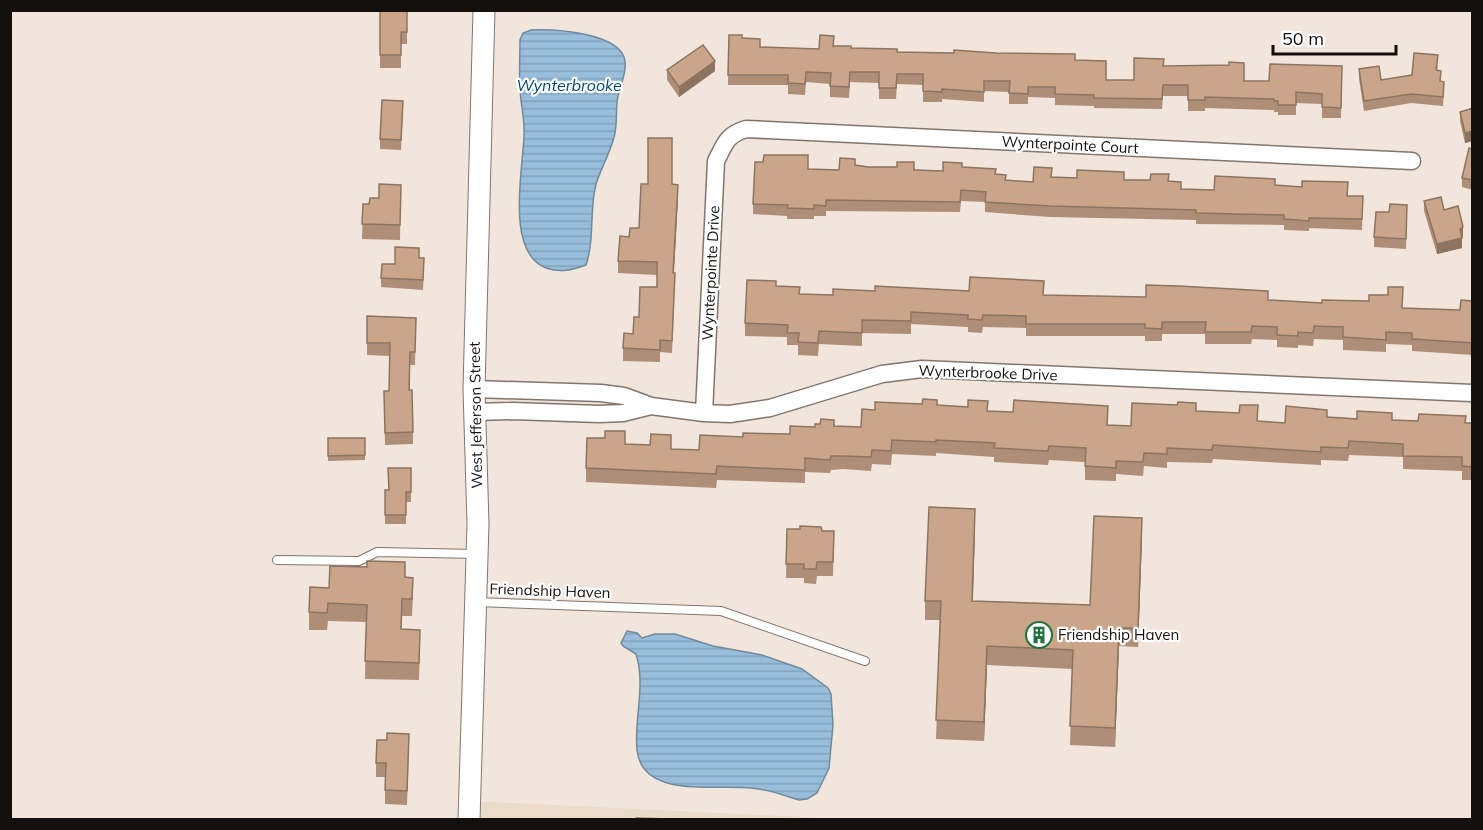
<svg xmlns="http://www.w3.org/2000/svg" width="1483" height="830" viewBox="0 0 1483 830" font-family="Mulish,sans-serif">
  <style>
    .commercial { fill: #ebdbc9 }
    .water { fill: url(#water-rules); stroke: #708a9d; stroke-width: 1.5 }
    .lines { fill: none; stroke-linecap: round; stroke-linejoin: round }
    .service-casing { stroke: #81766e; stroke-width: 10 }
    .minor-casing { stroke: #81766e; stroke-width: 19 }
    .tertiary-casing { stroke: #81766e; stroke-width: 23 }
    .service { stroke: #fff; stroke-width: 8 }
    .minor { stroke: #fff; stroke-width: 16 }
    .tertiary { stroke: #fff; stroke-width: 21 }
    .wall { fill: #ae8e77 }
    .shaded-wall { fill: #8d7461 }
    .building { fill: #caa58a; stroke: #8d7461; stroke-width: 1.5 }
    .labels { text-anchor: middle; stroke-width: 4.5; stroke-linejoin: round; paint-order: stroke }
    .street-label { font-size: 15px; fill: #14100d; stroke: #fff }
    .poi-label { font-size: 15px; fill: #14100d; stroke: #fff; text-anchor: start }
    .water-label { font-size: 16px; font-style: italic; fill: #03486e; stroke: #fff }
  </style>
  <defs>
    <pattern id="water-rules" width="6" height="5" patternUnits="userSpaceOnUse" patternTransform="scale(1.5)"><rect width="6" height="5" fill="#98bedb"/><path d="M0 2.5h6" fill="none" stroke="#82a2bb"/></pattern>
  </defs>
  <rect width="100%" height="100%" fill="#f1e5dc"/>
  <path class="commercial" d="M 469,801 L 844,819 L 469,820 Z"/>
  <path class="water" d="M 531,30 C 552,29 621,32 625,61 C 627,73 620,85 618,96 C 615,110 618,124 614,137 C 610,153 601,168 596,184 C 589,211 595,238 586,265 C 572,270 561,273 546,268 C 505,252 523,169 524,136 C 525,121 521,105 520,90 C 519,73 520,56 520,40 L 523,33 Z
    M 627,631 L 637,633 L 642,638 L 655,634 L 675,634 L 713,646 L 762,655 L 802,669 L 828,688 L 831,694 L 833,725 L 829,768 L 817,793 L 807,799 L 799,800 C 783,795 767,789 751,788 C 716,784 642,799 637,750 C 634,718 646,685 636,654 L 623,646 L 621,643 Z"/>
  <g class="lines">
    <defs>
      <path id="service" d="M 277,560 L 359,561 L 377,552 L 477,554
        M 477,602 L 721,611 L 865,661"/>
      <path id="minor" d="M 474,389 L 601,393 L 624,396 L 651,406
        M 474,412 L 513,411 L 599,414 L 623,413 L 651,406 L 704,413 L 730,414 L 770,408 L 882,374 L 922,369 L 1472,393
        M 704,413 L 716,161 C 725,144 726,135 746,129 L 1412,161"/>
      <path id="tertiary" d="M 469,820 L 478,524 L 474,389 L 484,10"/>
    </defs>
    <use href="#service" class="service-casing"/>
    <use href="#minor" class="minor-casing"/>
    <use href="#tertiary" class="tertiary-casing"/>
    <use href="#service" class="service"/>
    <use href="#minor" class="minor"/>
    <use href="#tertiary" class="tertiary"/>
  </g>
  <path class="wall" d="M 380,10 L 407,10 L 407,44 L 401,44 L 401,68 L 380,68 Z
    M 729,35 L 742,38 L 760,47 L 819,49 L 834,46 L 851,48 L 897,52 L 1075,60 L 1106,80 L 1134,80 L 1163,66 L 1244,81 L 1269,81 L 1342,66 L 1341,118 L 1322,118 L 1322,104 L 1296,103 L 1296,115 L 1278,115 L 1278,112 L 1274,112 L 1274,110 L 1205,108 L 1205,111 L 1188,111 L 1188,96 L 1163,96 L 1162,109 L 1094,108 L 1094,106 L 1055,105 L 1055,98 L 1028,97 L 1028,104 L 1009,104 L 1009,92 L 984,91 L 984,102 L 942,99 L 942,102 L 923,102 L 923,85 L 897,84 L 896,99 L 879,99 L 879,83 L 850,82 L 849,98 L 830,97 L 830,84 L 806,82 L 805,95 L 788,94 L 788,85 L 728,85 Z
    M 1438,65 L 1437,71 L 1444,91 L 1443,106 L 1411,103 L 1364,111 L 1359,79 L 1359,69 L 1381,80 L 1412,75 Z
    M 667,70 L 715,71 L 679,97 L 667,80 Z
    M 1473,108 L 1473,190 L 1462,187 L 1462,178 L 1471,149 L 1471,141 L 1465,143 L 1460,121 L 1460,112 Z
    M 403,111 L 401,150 L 380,149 L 380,139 Z
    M 855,165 L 868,167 L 943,171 L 962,167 L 996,174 L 1006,180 L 1033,182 L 1052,177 L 1169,181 L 1181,189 L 1214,190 L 1275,185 L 1347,196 L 1363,196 L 1362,230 L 1309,228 L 1309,231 L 1284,230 L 1284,225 L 1196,224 L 1196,220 L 1050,217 L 985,212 L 985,202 L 961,201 L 960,212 L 826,211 L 826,216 L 814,216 L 814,219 L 787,219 L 787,216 L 753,214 L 753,204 L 808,169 L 839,170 Z
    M 672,184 L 678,197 L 674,273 L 673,331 L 672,353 L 660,352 L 660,362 L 623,361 L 623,348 L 633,334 L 639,317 L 657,287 L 657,275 L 618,273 L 618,261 L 629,237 L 639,228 Z
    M 401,185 L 400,240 L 362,239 L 363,204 L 369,204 Z
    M 1424,201 L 1463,237 L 1462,238 L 1462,248 L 1437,254 L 1424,211 Z
    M 1407,205 L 1406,249 L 1374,247 L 1374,237 L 1389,212 Z
    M 419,258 L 424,268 L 423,290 L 381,287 L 381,278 L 395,264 Z
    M 776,286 L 800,294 L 833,295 L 875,291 L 1268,300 L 1403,308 L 1460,310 L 1473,301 L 1473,355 L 1412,351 L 1412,345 L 1386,344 L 1386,352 L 1343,350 L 1343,340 L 1314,339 L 1313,346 L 1298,345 L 1298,348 L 1277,347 L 1277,340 L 1252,339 L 1251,344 L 1205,344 L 1205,334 L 1162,334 L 1162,341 L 1145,341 L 1145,336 L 1026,336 L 1026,328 L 983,327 L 982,333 L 968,332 L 968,327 L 911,324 L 911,334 L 862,333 L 862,346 L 819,344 L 818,356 L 798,355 L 798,345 L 787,345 L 787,337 L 745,336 L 745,323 Z
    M 416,318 L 415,365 L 410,365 L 410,390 L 413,432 L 413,444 L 385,445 L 384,391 L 389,391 L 390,356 L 367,355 L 367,343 Z
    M 937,405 L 1107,425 L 1131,426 L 1196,411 L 1257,421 L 1285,423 L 1327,417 L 1473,423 L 1473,480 L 1462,480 L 1462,471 L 1403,469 L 1403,457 L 1349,455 L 1348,461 L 1321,460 L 1321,465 L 1213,459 L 1212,463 L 1167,462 L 1167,468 L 1144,466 L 1143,476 L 1116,474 L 1116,481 L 1085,480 L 1085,462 L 1049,460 L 1048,465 L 994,462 L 994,457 L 936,453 L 936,456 L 892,454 L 891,465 L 872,464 L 871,471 L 843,469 L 831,470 L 830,473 L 805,472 L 805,483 L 717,480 L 716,488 L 586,482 L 586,468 L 605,438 L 625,444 L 671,449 L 699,450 L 743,437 L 790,434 L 815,427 L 834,426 L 861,427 L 875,410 Z
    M 328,438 L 365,438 L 365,460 L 328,461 Z
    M 411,468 L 411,502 L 406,502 L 406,524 L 385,524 L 385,490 L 388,490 Z
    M 975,528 L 973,601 L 1090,605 L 1142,537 L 1138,647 L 1119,646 L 1115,747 L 1070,745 L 1072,669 L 987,665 L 984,741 L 936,739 L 940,620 L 925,620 L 925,601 Z
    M 787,529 L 834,531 L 833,576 L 817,576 L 816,584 L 804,583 L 804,578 L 786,578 Z
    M 405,577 L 413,595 L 412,616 L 402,616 L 401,629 L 420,647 L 419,680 L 365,679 L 366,622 L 328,621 L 327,630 L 309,630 L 309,612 L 329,588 Z
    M 409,748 L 407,805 L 385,804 L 385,777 L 376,777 L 376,763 Z"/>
  <path class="shaded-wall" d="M 715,61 L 715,71 L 679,97 L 679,87 Z
    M 1473,131 L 1473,141 L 1465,143 L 1465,133 Z
    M 678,185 L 678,197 L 673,285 L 673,273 Z
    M 1463,227 L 1463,237 L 1460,238 L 1460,229 Z
    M 1462,238 L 1462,248 L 1437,254 L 1437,244 Z
    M 975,509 L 975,528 L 972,619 L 972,601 Z
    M 1142,518 L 1142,537 L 1138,647 L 1138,628 Z
    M 1119,628 L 1119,646 L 1115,747 L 1115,728 Z
    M 987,646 L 987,665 L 984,741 L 984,722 Z"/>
  <path class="building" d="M 380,10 L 407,10 L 407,32 L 401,32 L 401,55 L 380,55 Z
    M 729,35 L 742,35 L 742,38 L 760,39 L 760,47 L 819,49 L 820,35 L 834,36 L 833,46 L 851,46 L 851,48 L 897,49 L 897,52 L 954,53 L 954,50 L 996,53 L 1075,54 L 1075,60 L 1106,61 L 1106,80 L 1134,80 L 1134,58 L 1164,59 L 1163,66 L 1229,65 L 1229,62 L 1244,63 L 1244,81 L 1269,81 L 1270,64 L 1342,66 L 1341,108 L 1322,107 L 1322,94 L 1296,92 L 1296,105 L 1278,105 L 1278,101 L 1274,101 L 1274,99 L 1205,97 L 1205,100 L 1188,100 L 1188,85 L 1163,85 L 1162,99 L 1094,98 L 1094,95 L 1055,94 L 1055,87 L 1028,87 L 1028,94 L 1009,93 L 1010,81 L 984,81 L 984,92 L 942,89 L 942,92 L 923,91 L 923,74 L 897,74 L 896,88 L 879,88 L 879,72 L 850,72 L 849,87 L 830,86 L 831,73 L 806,72 L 805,84 L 788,83 L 788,75 L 728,75 Z
    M 703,45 L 715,61 L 679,87 L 667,70 Z
    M 1414,53 L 1438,55 L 1436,70 L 1441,71 L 1440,81 L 1444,82 L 1443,97 L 1411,94 L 1364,101 L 1359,69 L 1379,66 L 1381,80 L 1412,75 Z
    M 382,100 L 403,101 L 401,140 L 380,139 Z
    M 1473,108 L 1473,131 L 1465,133 L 1460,112 Z
    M 648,138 L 672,138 L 672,184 L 678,185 L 673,273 L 675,273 L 672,341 L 660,340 L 660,350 L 623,348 L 624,333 L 633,334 L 634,317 L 639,317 L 640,287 L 657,287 L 657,262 L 618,261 L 620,236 L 629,237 L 630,228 L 639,228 L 641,184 L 648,184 Z
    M 1469,148 L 1473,149 L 1473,180 L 1462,178 Z
    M 764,155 L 808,155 L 808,169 L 839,170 L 840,158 L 855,159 L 855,165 L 868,167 L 897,167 L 897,162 L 914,162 L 914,170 L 943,171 L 943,162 L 962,163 L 962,167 L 996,169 L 995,174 L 1006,175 L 1005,180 L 1033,182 L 1034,167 L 1052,168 L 1051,177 L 1077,178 L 1077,170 L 1124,172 L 1124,180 L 1150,180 L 1151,174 L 1169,174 L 1168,181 L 1181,182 L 1181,189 L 1214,190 L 1215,176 L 1275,179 L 1275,185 L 1302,187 L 1302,181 L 1348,182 L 1347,196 L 1363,196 L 1362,219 L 1309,218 L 1309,221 L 1284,219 L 1284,215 L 1196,213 L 1196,210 L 1050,206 L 985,202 L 986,192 L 961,190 L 960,202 L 826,200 L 826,206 L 814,205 L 814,209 L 787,208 L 788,205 L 753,204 L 755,162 L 763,162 Z
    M 379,184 L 401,185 L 400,225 L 362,224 L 363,204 L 369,204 L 370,198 L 379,198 Z
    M 1441,197 L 1444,210 L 1458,206 L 1463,227 L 1460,229 L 1462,238 L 1437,244 L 1424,201 Z
    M 1390,204 L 1407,205 L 1406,239 L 1374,237 L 1376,212 L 1389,212 Z
    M 395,247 L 419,248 L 419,258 L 424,258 L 423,280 L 381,278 L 382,264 L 395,264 Z
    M 970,277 L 1044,281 L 1043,295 L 1146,297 L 1146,285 L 1179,286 L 1268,291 L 1268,300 L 1322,303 L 1322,300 L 1369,301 L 1369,295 L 1388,295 L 1388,287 L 1403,287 L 1402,308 L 1460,310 L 1461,300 L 1473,301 L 1473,343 L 1412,339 L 1412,333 L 1386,332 L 1386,340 L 1343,337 L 1343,327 L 1314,326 L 1313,333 L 1298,332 L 1298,336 L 1277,335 L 1277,327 L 1252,326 L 1251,332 L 1205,332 L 1206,322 L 1162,322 L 1162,329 L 1145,328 L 1145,324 L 1026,324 L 1026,316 L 983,315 L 982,320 L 968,319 L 968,315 L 911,312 L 911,321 L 862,320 L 862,333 L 819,331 L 818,343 L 798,342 L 799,333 L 787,333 L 788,325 L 745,323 L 747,280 L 776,281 L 776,286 L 800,287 L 799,294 L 833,295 L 833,289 L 875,291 L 875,286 L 969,291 Z
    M 367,316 L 416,318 L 415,352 L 410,352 L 409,390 L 412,390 L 413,432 L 385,433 L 384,391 L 389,391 L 390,343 L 367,343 Z
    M 923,399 L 937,400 L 937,405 L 968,407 L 968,400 L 988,401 L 987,411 L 1013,412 L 1014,400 L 1108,406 L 1107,425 L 1131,426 L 1132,403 L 1177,405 L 1178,402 L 1196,403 L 1196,411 L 1239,413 L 1240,405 L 1258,405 L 1257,421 L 1285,423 L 1286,406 L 1327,410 L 1327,417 L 1357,419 L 1357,411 L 1392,413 L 1392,420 L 1418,421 L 1419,414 L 1466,416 L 1465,423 L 1473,423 L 1473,467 L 1462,466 L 1462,457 L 1403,456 L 1403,444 L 1349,441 L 1348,448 L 1321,447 L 1321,452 L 1213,445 L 1212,450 L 1167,448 L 1167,454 L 1144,453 L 1143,462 L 1116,461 L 1116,468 L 1085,466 L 1086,448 L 1049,446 L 1048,451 L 994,448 L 995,443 L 936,440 L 936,442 L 892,440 L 891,451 L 872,450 L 871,457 L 843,456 L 831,456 L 830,460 L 805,458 L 805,470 L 717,466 L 716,474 L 586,468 L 587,438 L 605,438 L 605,431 L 625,431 L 625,444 L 650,445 L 651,434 L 671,435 L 671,449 L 699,450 L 700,435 L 743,437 L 743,433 L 790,434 L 790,426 L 815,427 L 815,424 L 820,424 L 821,419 L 834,420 L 834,426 L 861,427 L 862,409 L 875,410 L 875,402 L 922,404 Z
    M 328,438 L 365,438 L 365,455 L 328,456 Z
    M 388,468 L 411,468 L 411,492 L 406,492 L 406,515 L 385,515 L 385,490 L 389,490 Z
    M 929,507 L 975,509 L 972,601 L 1090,605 L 1094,516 L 1142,518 L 1138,628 L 1119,628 L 1115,728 L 1070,726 L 1073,650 L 987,646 L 984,722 L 936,720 L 941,601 L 925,601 Z
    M 800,526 L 821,527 L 822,531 L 834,531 L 833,562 L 817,562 L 816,569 L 804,569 L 804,564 L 786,564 L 787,529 L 800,529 Z
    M 367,561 L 405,562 L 405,577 L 413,578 L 412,599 L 402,599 L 401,629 L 420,630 L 419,663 L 365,661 L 367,605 L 328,603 L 327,613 L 309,612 L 310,587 L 329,588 L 330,566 L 367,567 Z
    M 387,733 L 409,734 L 407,791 L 385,790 L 386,763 L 376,763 L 377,740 L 387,740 Z
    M 636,818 L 669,819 L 636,819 Z"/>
  <defs>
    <symbol id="building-ring" viewBox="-11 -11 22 22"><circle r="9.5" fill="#fff" stroke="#247140" stroke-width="1.5"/><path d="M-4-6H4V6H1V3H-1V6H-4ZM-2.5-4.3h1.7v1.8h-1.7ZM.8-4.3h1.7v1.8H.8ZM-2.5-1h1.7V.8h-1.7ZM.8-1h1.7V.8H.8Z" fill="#247140"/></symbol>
  </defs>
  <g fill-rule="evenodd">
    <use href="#building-ring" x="1024" y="620" width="30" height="30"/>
  </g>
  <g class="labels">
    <g class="street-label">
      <text transform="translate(1070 145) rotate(3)" y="5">Wynterpointe Court</text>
      <text transform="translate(711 273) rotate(-87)" y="5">Wynterpointe Drive</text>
      <text transform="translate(988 373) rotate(2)" y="5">Wynterbrooke Drive</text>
      <text transform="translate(476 415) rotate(-91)" y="5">West Jefferson Street</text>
      <text transform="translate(550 591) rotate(2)" y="5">Friendship Haven</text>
    </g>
    <g class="poi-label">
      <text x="1058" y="640">Friendship Haven</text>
    </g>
    <g class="water-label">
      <text x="569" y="91">Wynterbrooke</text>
    </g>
  </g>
  <rect width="1483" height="830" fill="none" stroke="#14100d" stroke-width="24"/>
  <path d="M1273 45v9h123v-9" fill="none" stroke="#14100d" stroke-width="3"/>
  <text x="1282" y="45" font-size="18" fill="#14100d" stroke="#ffffff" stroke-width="4.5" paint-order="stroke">50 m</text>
</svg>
